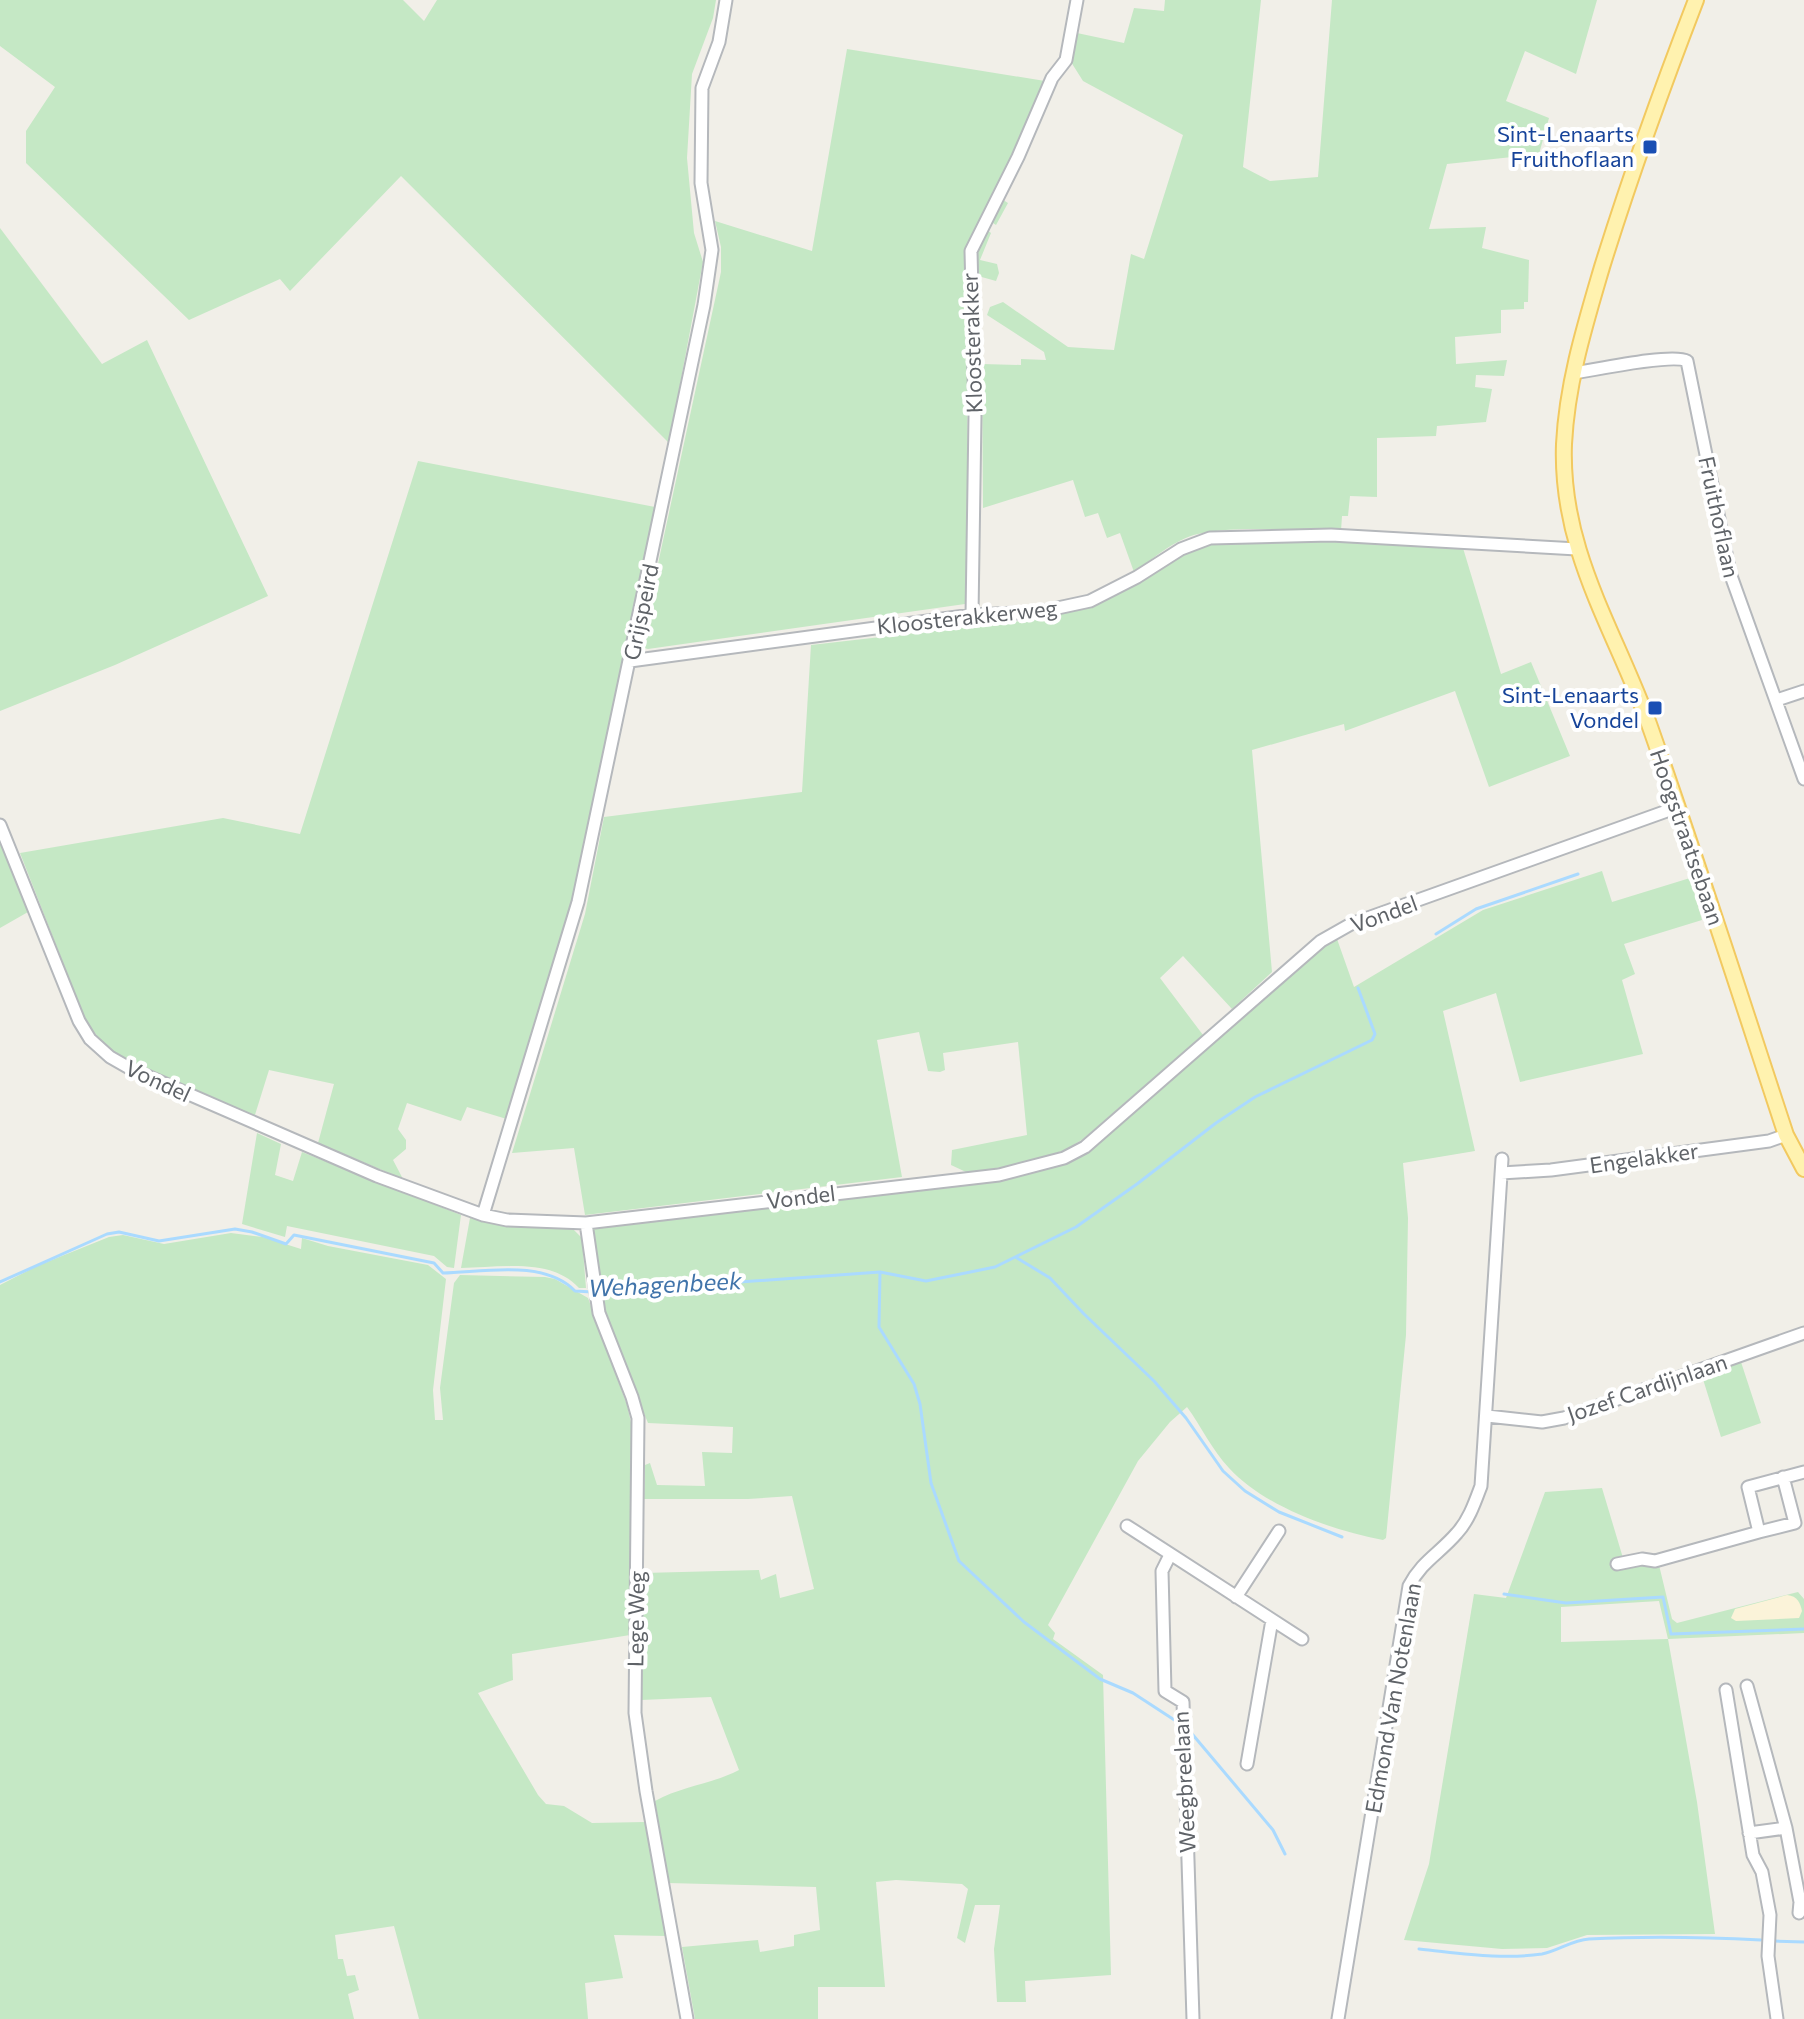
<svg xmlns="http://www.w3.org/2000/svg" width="1804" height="2019" viewBox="0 0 1804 2019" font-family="Commissioner,sans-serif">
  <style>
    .green { fill: #c5e8c5; fill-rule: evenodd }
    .sand { fill: #fbf3d9 }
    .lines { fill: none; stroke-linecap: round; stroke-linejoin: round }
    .stream { stroke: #aadaff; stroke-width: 3 }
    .minor-casing { stroke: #b5b8bc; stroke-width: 15 }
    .major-casing { stroke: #f2c960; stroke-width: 18 }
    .minor { stroke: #fff; stroke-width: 11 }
    .major { stroke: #fff2af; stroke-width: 14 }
    .transit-dot { fill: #1a4fb4; stroke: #fff; stroke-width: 3 }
    .labels { text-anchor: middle; stroke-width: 8; stroke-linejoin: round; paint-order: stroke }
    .transit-label { font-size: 22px; fill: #164399; stroke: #fff; text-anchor: end }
    .street-label { font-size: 22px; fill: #5f6368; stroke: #fff }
    .water-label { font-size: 24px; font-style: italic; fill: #4174aa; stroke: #fff }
  </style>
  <rect width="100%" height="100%" fill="#f1efe8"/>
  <path class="green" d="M 0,0 L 403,0 L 424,21 L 437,0 L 716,0 L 713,18 L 692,74 L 687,158 L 694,233 L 703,262 L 669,443 L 401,176 L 290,291 L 280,279 L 189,320 L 26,163 L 26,131 L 55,87 L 0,46 Z
    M 1165,0 L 1261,0 L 1243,167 L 1270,181 L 1318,177 L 1332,0 L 1597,0 L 1576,74 L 1525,51 L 1506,101 L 1549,118 L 1539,154 L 1447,164 L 1429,229 L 1486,227 L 1482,248 L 1529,260 L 1528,302 L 1524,302 L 1524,309 L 1501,310 L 1501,333 L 1455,337 L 1456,364 L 1507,360 L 1504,376 L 1476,375 L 1475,387 L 1492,389 L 1486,422 L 1437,426 L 1436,436 L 1377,438 L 1377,497 L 1350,496 L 1348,516 L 1342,516 L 1341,531 C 1301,531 1235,525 1198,534 C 1175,539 1153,559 1134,572 L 1120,533 L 1107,538 L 1098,513 L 1085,517 L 1073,480 L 983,508 L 982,365 L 967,367 L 969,597 L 965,604 L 648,649 L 640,647 L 721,272 L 721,247 L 715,221 L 812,251 L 847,49 L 1045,81 L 1015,153 L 992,193 L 1008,203 L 996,225 L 990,221 L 986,229 L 991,233 L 980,260 L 997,264 L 999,273 L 996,281 L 978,276 L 982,364 L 1021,365 L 1021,359 L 1046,360 L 1044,352 L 987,315 L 990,307 L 1003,302 L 1068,347 L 1114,350 L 1131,254 L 1144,259 L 1183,135 L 1083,81 L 1071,62 L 1077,33 L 1124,43 L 1134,8 L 1164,11 Z
    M 0,228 L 102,364 L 147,340 L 268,596 L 115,665 L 0,711 Z
    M 418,461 L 655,507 L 573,896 L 510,1120 L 467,1107 L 461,1121 L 407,1103 L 398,1129 L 406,1140 L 406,1149 L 393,1160 L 403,1179 L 318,1143 L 334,1084 L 269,1070 L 254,1118 L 117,1054 L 102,1043 L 85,1019 L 20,853 L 223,818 L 300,834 Z
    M 1243,540 L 1359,541 L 1463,548 L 1501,674 L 1531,662 L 1570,756 L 1489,787 L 1455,691 L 1345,731 L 1344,724 L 1252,750 L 1272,972 L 1232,1009 L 1183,956 L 1160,978 L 1203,1035 L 1083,1139 L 1067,1149 L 1032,1162 L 980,1171 L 966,1172 L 951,1165 L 952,1150 L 1027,1135 L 1018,1042 L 943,1053 L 945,1070 L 940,1072 L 928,1071 L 919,1032 L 877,1040 L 902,1177 L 585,1215 L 574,1148 L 512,1153 L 585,914 L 604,817 L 802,792 L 811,645 L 1028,620 L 1089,608 L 1122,591 L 1191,548 L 1204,544 Z
    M 0,840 L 28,912 L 0,928 Z
    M 1602,871 L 1612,902 L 1690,878 L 1702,920 L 1624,944 L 1635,974 L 1622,980 L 1643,1054 L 1520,1082 L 1496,993 L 1443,1011 L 1475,1151 L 1403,1163 L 1408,1218 L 1406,1335 L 1386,1538 L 1383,1540 C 1331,1530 1265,1507 1229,1468 C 1212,1450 1201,1426 1187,1407 L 1170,1422 L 1138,1461 L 1048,1625 L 1055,1633 L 1053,1639 L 1103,1675 L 1111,1975 L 1025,1981 L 1026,2002 L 997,2002 L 994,1949 L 1000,1905 L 975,1905 L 965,1943 L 957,1938 L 968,1889 L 962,1884 L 896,1880 L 876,1882 L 885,1987 L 818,1987 L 818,2019 L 695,2019 L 682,1947 L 758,1940 L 760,1952 L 794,1946 L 794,1935 L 820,1930 L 816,1887 L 668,1883 L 655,1801 C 682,1786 712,1784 739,1770 L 711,1697 L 641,1700 L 643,1573 L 759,1570 L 761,1580 L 776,1574 L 780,1598 L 814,1589 L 792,1496 L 748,1499 L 644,1499 L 645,1465 L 650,1463 L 657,1485 L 705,1486 L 702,1452 L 732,1453 L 733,1427 L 648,1423 L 609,1329 L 600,1295 L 592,1227 L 968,1184 L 1044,1169 L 1068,1161 L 1327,944 L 1337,939 L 1354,987 L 1483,910 Z
    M 257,1133 L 281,1144 L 275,1175 L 293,1181 L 302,1152 L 461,1215 L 454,1268 L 447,1267 L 434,1256 L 287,1226 L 285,1237 L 242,1224 Z
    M 470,1218 L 495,1223 L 572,1228 L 582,1238 L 586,1288 L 579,1288 C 551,1257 499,1268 461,1268 Z
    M 231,1233 L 263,1237 L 301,1249 L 302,1238 L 328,1246 L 428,1265 L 446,1279 L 433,1390 L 435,1420 L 443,1420 L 440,1388 L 454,1283 L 460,1275 L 545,1277 L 555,1279 L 588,1298 L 627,1405 L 633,1431 L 630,1635 L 512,1654 L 513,1680 L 478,1693 L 538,1795 L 546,1804 L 564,1806 L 592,1823 L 645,1822 L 667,1936 L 614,1935 L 623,1978 L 585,1983 L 588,2019 L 419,2019 L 394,1926 L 335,1935 L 338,1959 L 343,1959 L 347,1976 L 355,1975 L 359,1990 L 348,1994 L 354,2019 L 0,2019 L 0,1285 L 37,1266 L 109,1237 L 123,1235 L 164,1244 Z
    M 1741,1362 L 1761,1423 L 1721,1437 L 1702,1376 Z
    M 1602,1488 L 1623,1558 L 1636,1563 L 1659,1565 L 1672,1619 L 1677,1623 L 1798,1592 L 1804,1599 L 1804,1633 L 1668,1639 L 1697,1802 L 1715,1934 L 1587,1935 L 1547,1948 L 1502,1949 L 1404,1940 L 1429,1864 L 1474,1594 L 1506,1598 L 1545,1492 ZM 1659,1601 L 1668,1639 L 1561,1642 L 1561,1607 Z"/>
  <path class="sand" d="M 1787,1595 C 1798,1596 1800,1603 1802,1611 L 1799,1618 L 1736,1621 L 1731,1618 L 1735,1609 Z"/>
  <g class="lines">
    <path class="stream" d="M 1436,934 L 1476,909 L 1578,874
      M 1017,1258 L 1050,1278 L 1084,1314 L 1154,1381 L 1186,1418 L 1223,1471 L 1245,1491 L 1279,1512 L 1342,1537
      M 880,1272 L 879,1327 L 914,1384 L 920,1404 L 931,1483 L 959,1561 L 1024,1622 L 1100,1679 L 1133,1693 L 1179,1723
      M 0,1282 L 107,1234 L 119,1232 L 159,1241 L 235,1229 L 252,1232 L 286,1244 L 294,1235 L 434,1263 L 443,1273 C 484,1272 544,1259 575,1291 L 592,1292
      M 600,1292 L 880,1272 L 926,1281 L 995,1267 L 1076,1227 L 1137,1184 L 1216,1123 L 1255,1097 L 1372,1040 L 1375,1034 L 1358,988
      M 1504,1594 L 1566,1603 L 1663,1597 L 1671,1634 L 1804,1629
      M 1193,1735 L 1273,1830 L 1285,1854
      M 1774,1941 L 1804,1942
      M 1419,1949 C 1460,1953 1502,1960 1542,1954 C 1558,1951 1572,1940 1589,1939 C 1646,1936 1704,1937 1761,1940"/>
    <defs>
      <path id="minor" d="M 1574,373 C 1595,370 1672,353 1687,361 L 1730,573 L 1804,779
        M 972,615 L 975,416 L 971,251 L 1018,157 L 1052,78 L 1066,60 L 1077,0
        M 630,661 L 972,615 L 1039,612 L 1090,601 L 1137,577 L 1181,549 L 1210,538 L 1331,535 L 1577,549
        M 1777,700 L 1804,691
        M 0,825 L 79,1021 L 90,1039 L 110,1057 L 131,1069 L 377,1176 L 483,1215 L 507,1220 L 586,1223 L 999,1175 L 1064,1158 L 1085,1147 L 1321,941 L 1351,924 L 1678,807
        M 1501,1173 L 1551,1170 L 1769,1141 L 1786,1135
        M 483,1215 L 578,902 L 704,305 L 712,250 L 701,183 L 702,88 L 719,42 L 726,0
        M 586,1223 L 599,1313 L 632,1397 L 638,1418 L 635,1713 L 646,1791 L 687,2019
        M 1487,1416 L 1542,1422 L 1564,1418 L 1804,1333
        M 1127,1526 L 1302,1639
        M 1759,1532 L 1795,1523 L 1783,1477
        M 1170,1555 L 1162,1571 L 1165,1691 L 1183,1702 L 1193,2019
        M 1617,1564 L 1642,1559 L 1655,1561 L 1759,1532 L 1748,1487 L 1804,1472
        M 1236,1597 L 1279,1531
        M 1747,1686 L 1786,1828 L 1800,1902 L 1799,1913
        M 1726,1690 L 1753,1855 L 1762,1872 L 1770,1915 L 1768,1956 L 1777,2019
        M 1247,1764 L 1272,1620
        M 1749,1833 L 1786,1828
        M 1338,2019 L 1409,1586 C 1422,1561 1439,1554 1457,1533 C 1469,1520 1475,1502 1481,1486 L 1502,1159"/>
      <path id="major" d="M 1696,0 C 1662,88 1630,177 1602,267 C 1585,325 1567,383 1564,444 C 1560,550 1614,628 1649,724 C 1697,860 1741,998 1786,1135 L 1804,1169"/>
    </defs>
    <use href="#minor" class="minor-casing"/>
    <use href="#major" class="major-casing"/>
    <use href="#minor" class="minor"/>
    <use href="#major" class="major"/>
  </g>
  <g class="transit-dot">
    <rect x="1642" y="139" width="16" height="16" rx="4"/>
    <rect x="1647" y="700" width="16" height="16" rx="4"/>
  </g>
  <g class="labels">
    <g class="transit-label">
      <text x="1634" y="142">Sint-Lenaarts<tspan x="1634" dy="25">Fruithoflaan</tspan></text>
      <text x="1639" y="703">Sint-Lenaarts<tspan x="1639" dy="25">Vondel</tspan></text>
    </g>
    <g class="street-label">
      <text transform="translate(972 343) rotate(-92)" y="8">Kloosterakker</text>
      <text transform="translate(1719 517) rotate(78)" y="8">Fruithoflaan</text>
      <text transform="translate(641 612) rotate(-78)" y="8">Grijspeird</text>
      <text transform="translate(967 617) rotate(-6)" y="8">Kloosterakkerweg</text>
      <text transform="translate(1687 837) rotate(71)" y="8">Hoogstraatsebaan</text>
      <text transform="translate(1384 914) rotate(-20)" y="8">Vondel</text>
      <text transform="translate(158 1081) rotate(25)" y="8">Vondel</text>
      <text transform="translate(1644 1158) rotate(-8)" y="8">Engelakker</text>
      <text transform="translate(801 1197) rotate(-7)" y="8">Vondel</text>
      <text transform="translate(1647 1388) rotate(-19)" y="8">Jozef Cardijnlaan</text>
      <text transform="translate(636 1619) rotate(-89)" y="8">Lege Weg</text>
      <text transform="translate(1393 1698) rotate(-80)" y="8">Edmond Van Notenlaan</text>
      <text transform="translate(1184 1782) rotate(-93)" y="8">Weegbreelaan</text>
    </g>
    <g class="water-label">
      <text transform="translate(665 1285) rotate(-3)" y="8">Wehagenbeek</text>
    </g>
  </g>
</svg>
